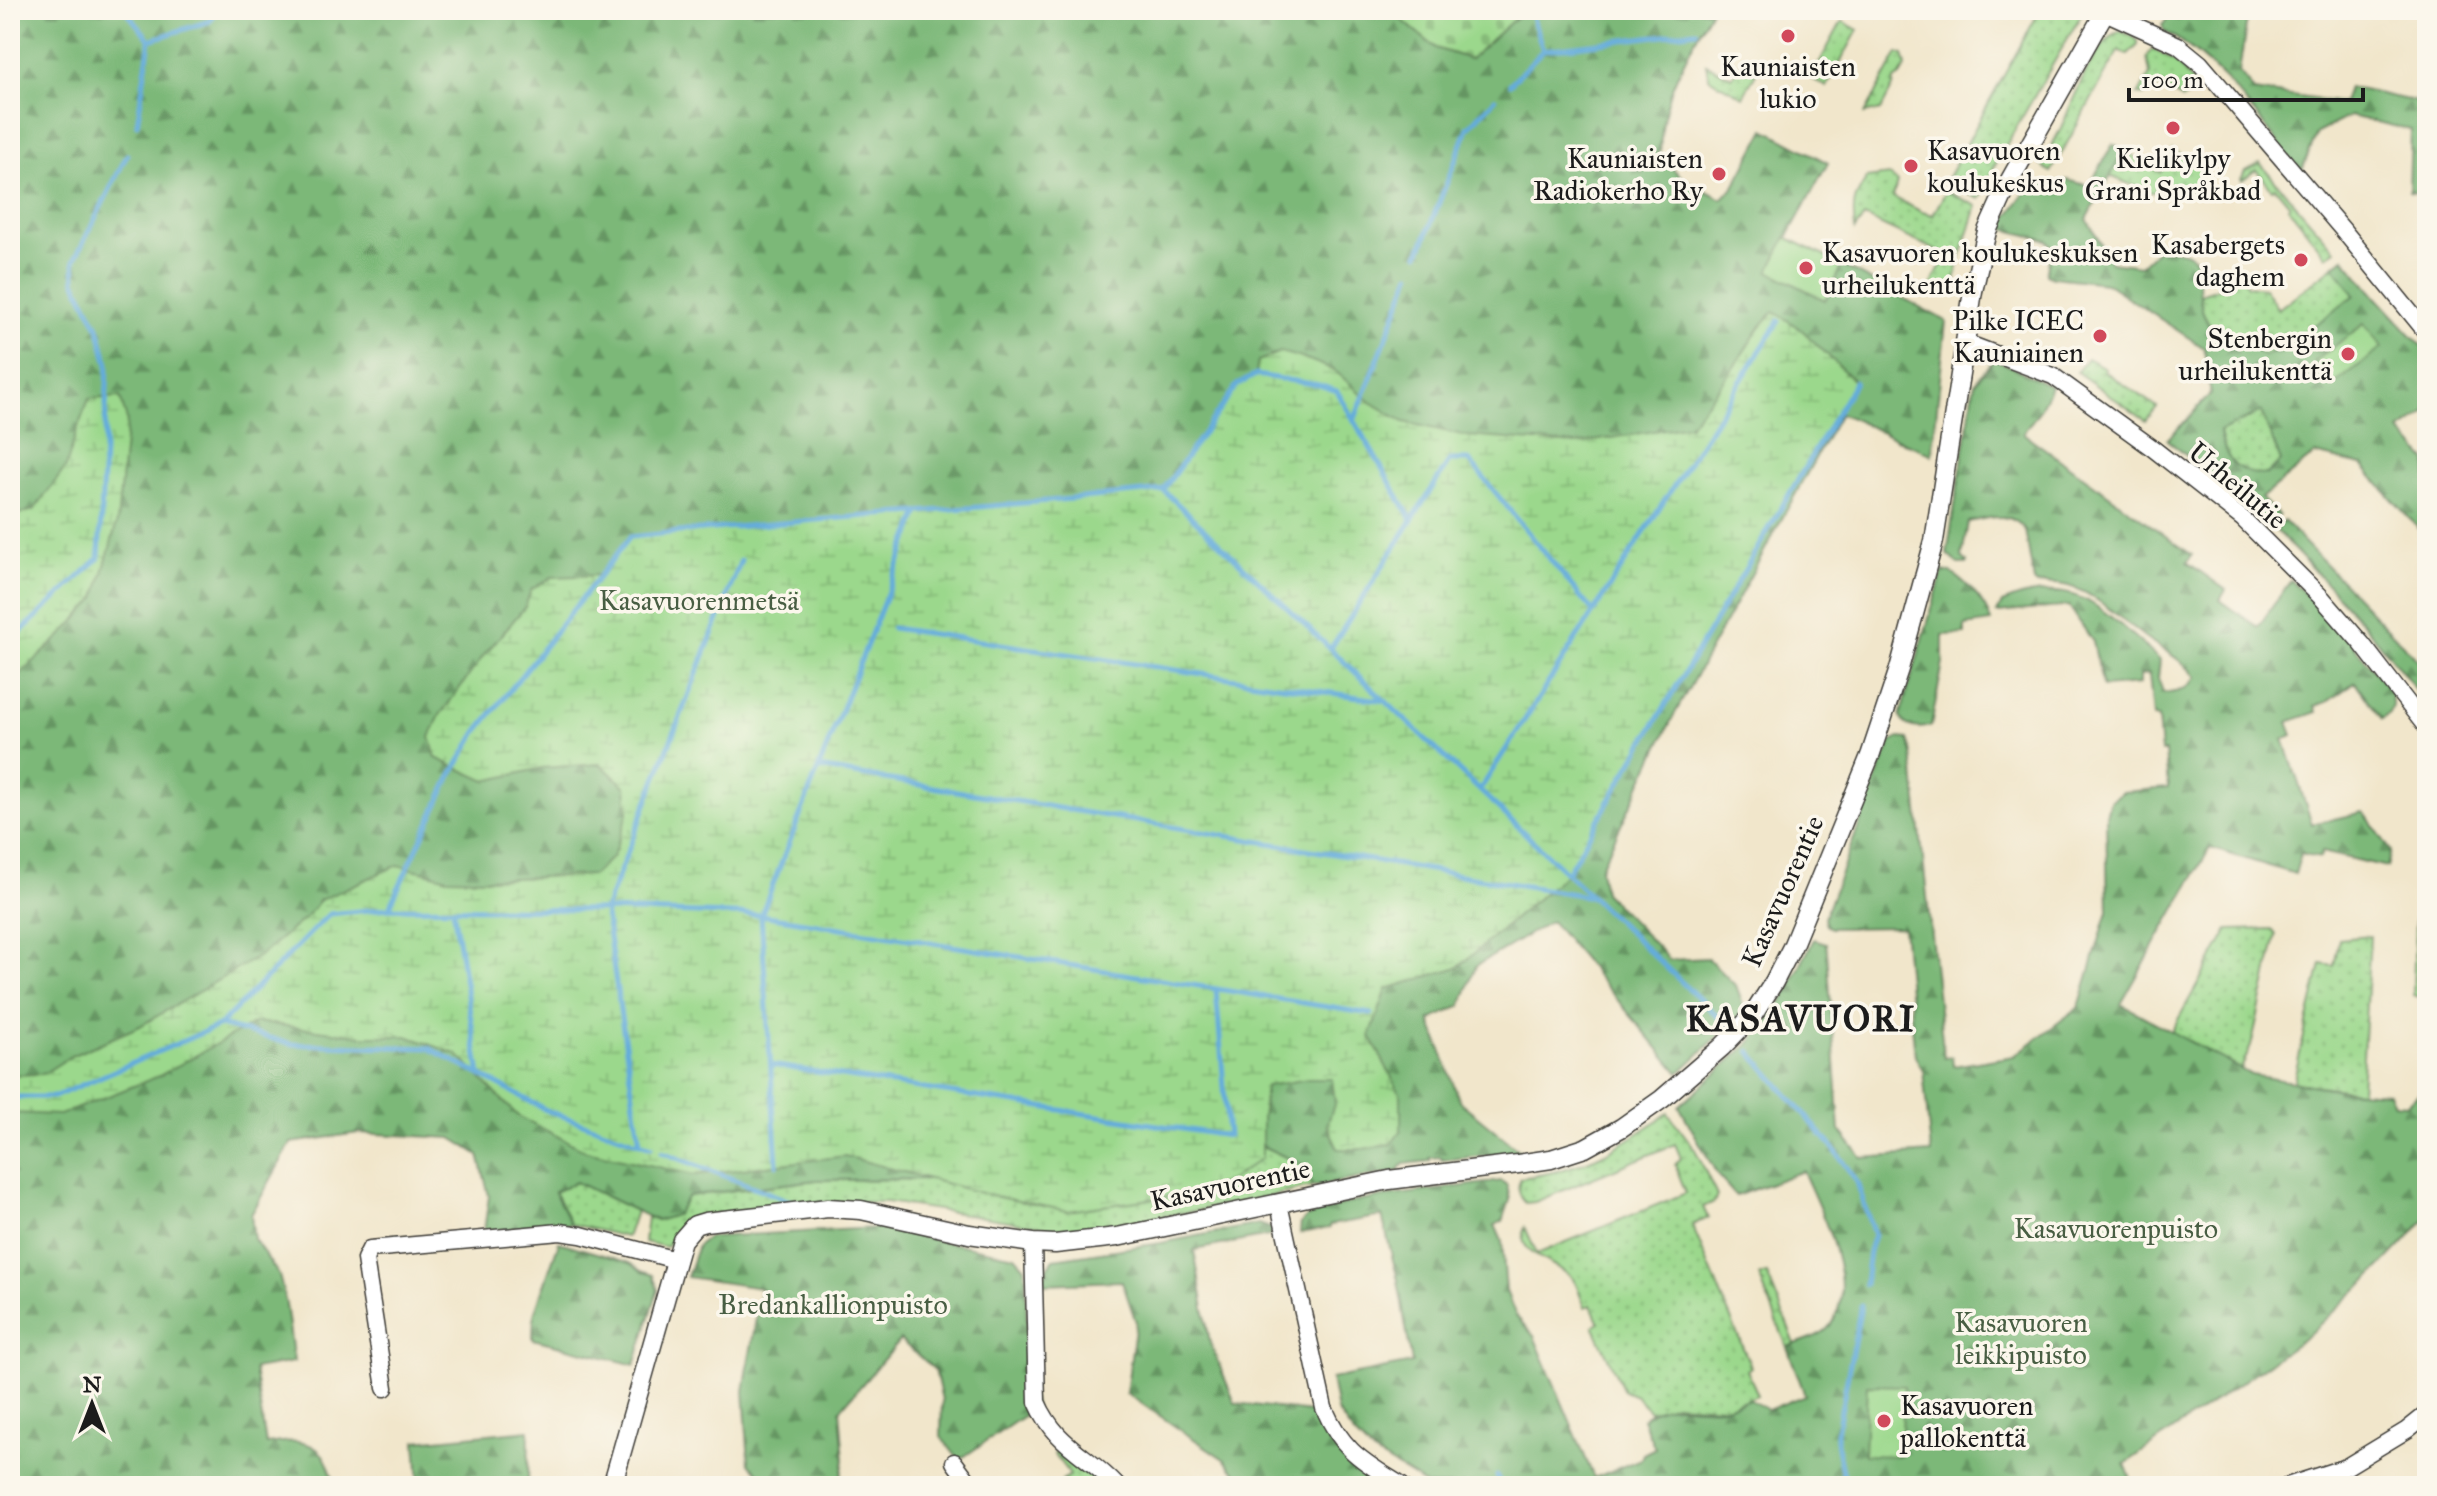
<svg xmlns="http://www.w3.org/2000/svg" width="2437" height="1496" viewBox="0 0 2437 1496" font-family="'IM FELL Great Primer',serif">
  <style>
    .green { fill: url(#green-dots); stroke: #5c7a54; stroke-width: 2 }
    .forest { fill: url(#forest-firs); stroke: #4c6a4a; stroke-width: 2; fill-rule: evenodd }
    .wetland { fill: url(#wetland-marsh); stroke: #5c7a54; stroke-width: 2 }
    .cemetery { fill: url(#cemetery-stones); stroke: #5c7a54; stroke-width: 2 }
    .pitch { fill: #9bd88c; stroke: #5c7a54; stroke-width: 2 }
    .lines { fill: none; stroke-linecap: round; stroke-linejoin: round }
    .stream { stroke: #64acdb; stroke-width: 5 }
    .minor-casing { stroke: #3c3a36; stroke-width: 19 }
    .tertiary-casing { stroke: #3c3a36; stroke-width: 21 }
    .minor { stroke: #fff; stroke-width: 16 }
    .tertiary { stroke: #fff; stroke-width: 18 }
    .poi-dot { fill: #d1495b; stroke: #fbf7ec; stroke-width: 3 }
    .labels { text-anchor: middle; stroke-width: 7; stroke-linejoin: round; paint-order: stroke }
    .poi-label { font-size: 28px; fill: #1c1c1c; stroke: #fbf7ec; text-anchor: end }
    .street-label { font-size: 28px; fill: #1c1c1c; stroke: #fbf7ec }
    .park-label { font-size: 28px; fill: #485e43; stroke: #fbf7ec }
    .district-label { font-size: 36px; font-weight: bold; letter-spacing: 2px; fill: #1c1c1c; stroke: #fbf7ec }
  </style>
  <defs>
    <pattern id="green-dots" width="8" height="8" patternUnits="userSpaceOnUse" patternTransform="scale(2)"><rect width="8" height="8" fill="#9bd88c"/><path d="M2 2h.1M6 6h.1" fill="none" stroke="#85b978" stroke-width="1.8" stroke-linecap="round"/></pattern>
    <pattern id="forest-firs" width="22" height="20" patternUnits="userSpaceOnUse" patternTransform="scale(2)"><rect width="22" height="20" fill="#7cb878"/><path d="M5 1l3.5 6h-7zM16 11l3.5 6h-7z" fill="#659562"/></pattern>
    <pattern id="wetland-marsh" width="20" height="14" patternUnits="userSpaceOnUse" patternTransform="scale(2)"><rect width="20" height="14" fill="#9bd88c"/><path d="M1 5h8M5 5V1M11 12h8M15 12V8" fill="none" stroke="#85b978"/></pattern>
    <pattern id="cemetery-stones" width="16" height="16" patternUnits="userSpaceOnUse" patternTransform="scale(2)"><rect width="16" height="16" fill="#9bd88c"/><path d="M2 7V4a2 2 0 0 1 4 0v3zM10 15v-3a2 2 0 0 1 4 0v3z" fill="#85b978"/></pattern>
  </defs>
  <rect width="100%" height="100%" fill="#fbf7ec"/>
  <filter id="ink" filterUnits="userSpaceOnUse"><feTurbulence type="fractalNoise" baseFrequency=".0125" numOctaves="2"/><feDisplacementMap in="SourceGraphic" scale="16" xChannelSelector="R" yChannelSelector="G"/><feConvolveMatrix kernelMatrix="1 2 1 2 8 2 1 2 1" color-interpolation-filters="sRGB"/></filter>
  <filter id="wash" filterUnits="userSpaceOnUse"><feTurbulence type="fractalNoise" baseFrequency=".006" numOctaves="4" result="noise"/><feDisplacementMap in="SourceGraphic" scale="32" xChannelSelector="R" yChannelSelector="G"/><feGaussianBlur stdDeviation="1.8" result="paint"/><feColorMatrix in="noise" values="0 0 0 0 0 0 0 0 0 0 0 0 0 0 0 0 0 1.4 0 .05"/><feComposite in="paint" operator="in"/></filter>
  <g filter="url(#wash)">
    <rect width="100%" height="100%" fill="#f1e6cb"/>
    <path class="green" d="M 2040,10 L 2084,10 L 1997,161 L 1980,199 L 1951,187 L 1946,181 Z
      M 1842,21 L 1858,30 L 1827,87 L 1811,78 Z
      M 2120,31 L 2132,36 L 2138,41 L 2138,45 L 2128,55 L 2119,50 L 2051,172 L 2041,165 C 2047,154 2053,143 2059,132 C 2073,103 2091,46 2120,31 Z
      M 2152,50 C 2173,56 2187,72 2197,91 L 2182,100 L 2165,87 L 2150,88 L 2143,96 L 2138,95 L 2150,74 L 2147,57 Z
      M 1898,53 L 1903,55 L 1906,66 L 1900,76 L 1894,80 L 1893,87 L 1881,110 L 1865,114 Z
      M 1706,64 L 1732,77 L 1740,65 L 1756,73 L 1743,97 L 1709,78 Z
      M 2124,150 L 2160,172 L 2173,150 L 2201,167 L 2206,182 L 2188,192 L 2149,192 L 2110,176 Z
      M 2260,163 L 2335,250 L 2326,256 L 2288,207 L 2290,205 L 2275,187 L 2272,189 L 2256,170 L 2242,180 L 2241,179 L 2245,171 Z
      M 1889,175 L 1897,182 L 1893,197 L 1922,212 L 1933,215 L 1946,191 L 1977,206 L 1959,262 L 1952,294 L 1930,288 L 1946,255 L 1864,217 L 1855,230 C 1852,206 1853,199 1867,178 Z
      M 2344,258 L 2376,297 L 2427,352 L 2427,412 L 2400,431 L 2362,465 L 2315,454 L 2250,507 L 2167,440 L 2210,395 L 2204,348 L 2220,343 L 2202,311 L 2200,294 L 2227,285 L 2241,275 L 2247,286 L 2264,288 L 2278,309 Z
      M 2087,358 L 2105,368 L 2104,371 L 2157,407 L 2146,421 L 2077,372 Z
      M 2427,869 L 2427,1066 L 2424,1066 L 2426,997 L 2413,996 L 2416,888 Z
      M 2272,929 L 2276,935 L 2274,945 L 2251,1046 L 2241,1069 L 2171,1032 L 2228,930 Z
      M 2370,936 L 2361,1091 L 2293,1083 L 2321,964 L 2334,966 L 2339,939 Z
      M 1668,1113 L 1695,1149 L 1717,1196 L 1714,1202 L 1703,1207 L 1708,1218 L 1692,1225 L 1751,1367 L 1747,1370 L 1758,1395 L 1726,1407 L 1674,1404 L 1663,1409 L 1650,1411 L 1636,1396 L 1624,1391 L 1593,1326 L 1599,1323 L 1591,1305 L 1585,1307 C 1581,1297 1578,1285 1572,1278 C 1557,1261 1513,1256 1525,1227 L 1537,1254 L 1686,1193 L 1675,1165 L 1681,1158 L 1675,1144 L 1535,1202 L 1526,1203 C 1519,1197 1516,1186 1521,1178 C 1584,1170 1617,1149 1668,1113 Z
      M 1245,1138 L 1305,1166 L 1312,1187 L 1239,1203 L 1098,1228 L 1053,1228 L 887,1202 L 811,1202 L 693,1217 L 680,1227 L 666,1247 L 644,1242 L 647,1217 L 657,1221 L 688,1196 L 817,1180 L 935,1179 Z
      M 576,1182 L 636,1211 L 628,1235 L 626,1237 L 571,1224 L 554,1192 Z
      M 1767,1274 L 1795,1344 L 1787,1347 L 1759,1276 Z
      M 1063,1447 L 1112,1486 L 1067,1486 L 1062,1480 L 1070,1475 L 1054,1454 Z"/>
    <path class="forest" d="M 10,10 L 1390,10 L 1436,48 L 1470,59 L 1524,10 L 1711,10 C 1684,62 1660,96 1660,157 L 1684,179 L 1722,199 L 1734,187 L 1765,129 L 1828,163 L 1769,271 L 1825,300 L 1842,265 L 1946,321 L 1932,455 L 1840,413 L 1672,719 L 1600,869 L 1604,892 L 1670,960 L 1708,958 L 1736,986 L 1745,1011 L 1679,1073 L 1551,921 L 1476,966 L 1461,1006 L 1430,1020 L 1460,1102 L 1521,1152 L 1442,1160 L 1441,1157 L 1430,1158 L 1430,1161 L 1404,1164 L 1399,1168 L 1399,1171 L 1312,1187 L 1305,1166 L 1245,1138 L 935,1179 L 817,1180 L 688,1196 L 676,1215 L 657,1221 L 576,1182 L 554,1192 L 571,1224 L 484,1231 L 489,1196 L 479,1155 L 452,1138 L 358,1133 L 291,1143 L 251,1215 L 254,1239 L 279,1275 L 286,1304 L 294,1362 L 254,1369 L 266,1444 C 285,1441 309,1437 323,1455 C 329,1463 332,1477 336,1486 L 10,1486 Z
      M 2184,10 L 2252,10 L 2246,26 L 2239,72 L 2254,91 L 2343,103 L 2348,87 L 2427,104 L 2427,194 L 2409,192 L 2411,130 L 2350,116 L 2317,133 L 2301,172 C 2260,121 2222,63 2164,31 L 2163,25 L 2169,15 L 2178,20 Z
      M 2113,144 L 2124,150 L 2087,219 L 2111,262 L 2140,266 L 2158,249 C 2213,248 2193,272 2202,309 C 2204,320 2214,333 2220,343 L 2252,348 L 2264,356 L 2319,322 L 2355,295 L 2334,266 L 2344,258 L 2376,297 L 2427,352 L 2427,412 L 2400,431 L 2427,461 L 2427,538 L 2362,465 L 2315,454 L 2261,498 L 2279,516 L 2270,526 L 2240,498 L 2167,440 L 2210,395 L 2204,348 L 2106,283 L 2053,277 L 2046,274 L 2052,246 L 2047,240 L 2004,229 L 2008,216 L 2032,184 L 2055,183 L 2068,180 L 2089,186 ZM 2261,412 L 2281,461 L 2267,475 C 2236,474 2226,462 2220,432 Z
      M 1997,360 L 2051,386 L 2040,410 L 2023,433 L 2192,555 L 2187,562 L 2226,590 L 2220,600 L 2258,627 L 2291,580 L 2335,623 L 2389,688 C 2393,700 2395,711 2382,719 L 2355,682 L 2327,702 L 2315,706 L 2317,712 L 2288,722 L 2293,735 L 2284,739 L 2312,824 L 2364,812 L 2391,851 L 2387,867 L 2322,852 L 2320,858 L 2301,853 L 2295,874 L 2210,848 L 2121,1004 L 2251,1075 L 2341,1090 L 2389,1093 L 2394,1103 L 2407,1104 L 2427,1086 L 2427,1218 L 2376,1272 L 2306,1337 L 2125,1464 L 2134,1486 L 1428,1486 L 1369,1450 L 1352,1432 L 1337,1411 L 1331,1379 L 1412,1363 L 1398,1280 L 1382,1216 L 1330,1225 L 1330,1228 L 1300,1233 L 1301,1223 L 1307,1217 L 1345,1204 L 1381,1197 L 1501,1181 L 1507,1185 L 1510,1200 L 1503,1221 L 1495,1225 L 1502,1241 L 1506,1291 L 1516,1316 L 1534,1336 L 1594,1478 L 1641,1459 L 1643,1454 L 1655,1448 L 1642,1419 C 1665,1397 1696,1410 1724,1407 C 1732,1406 1741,1402 1749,1399 L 1768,1410 L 1805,1395 L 1787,1347 C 1799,1342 1818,1338 1827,1329 C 1863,1290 1820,1211 1803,1171 L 1736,1196 L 1718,1176 L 1679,1106 L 1750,1043 L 1783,1000 L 1814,939 L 1826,943 L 1827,952 L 1840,1130 L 1862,1158 L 1931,1153 L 1923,1070 L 1915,1056 L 1903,927 L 1831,928 L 1826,925 L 1824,917 L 1891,742 L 1899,738 L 1908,739 L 1912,754 L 1944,1058 L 1952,1057 L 1953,1066 L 2014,1056 L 2079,1007 L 2108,911 L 2106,815 L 2110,801 L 2123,792 L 2168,788 L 2165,752 L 2161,752 L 2158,718 L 2153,717 L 2149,674 L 2140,675 L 2140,684 L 2103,687 L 2093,642 L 2069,606 L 1997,613 L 2002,603 C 2077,570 2106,614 2160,660 L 2158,678 L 2163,692 C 2177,694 2188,689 2196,677 C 2183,660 2163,650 2146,638 C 2112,614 2083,576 2037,585 L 2034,582 L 2025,530 C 2011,510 1990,518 1968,522 L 1962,557 L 1967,562 L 1966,564 L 1958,564 L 1947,554 L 1975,382 L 1993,361 Z
      M 2284,521 L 2427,670 L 2427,705 C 2382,642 2331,587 2277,532 L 2277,529 Z
      M 1943,571 C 1961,573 1987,604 1991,622 L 1965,626 L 1965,634 L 1943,635 L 1943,663 L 1931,726 C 1920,729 1904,729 1900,716 Z
      M 1259,1224 L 1270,1228 L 1279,1234 L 1194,1250 L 1210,1343 L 1235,1403 L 1319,1413 C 1333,1447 1355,1463 1382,1486 L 1247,1486 L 1225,1460 L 1126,1393 L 1136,1322 L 1122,1281 L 1043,1284 L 1046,1270 L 1054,1259 L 1161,1243 Z
      M 876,1228 L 1015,1256 L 1025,1267 L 1029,1389 L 1035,1408 L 959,1460 L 941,1437 L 942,1400 L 935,1370 L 900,1340 L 840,1410 L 844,1460 L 839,1486 L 770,1486 L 749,1463 L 744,1391 L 761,1288 L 687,1277 L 698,1245 L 708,1237 Z
      M 559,1242 L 630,1263 L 641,1271 L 653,1275 L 658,1290 L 635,1365 L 533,1339 L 534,1314 Z
      M 529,1430 L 528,1486 L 414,1486 L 419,1483 L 416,1441 Z"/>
    <path class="wetland" d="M 1774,311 L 1803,331 L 1855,382 L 1567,873 L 1458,967 L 1387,989 L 1370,1036 L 1401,1095 L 1401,1131 L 1390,1145 L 1363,1149 L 1338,1149 L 1327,1125 L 1335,1102 L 1332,1079 L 1308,1079 L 1266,1086 L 1262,1118 L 1262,1158 L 1229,1181 L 1200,1192 L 1068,1211 L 988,1195 L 845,1156 L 694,1175 L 586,1151 L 518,1116 L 457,1054 L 407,1036 L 364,1036 L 256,1022 L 159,1076 L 60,1115 L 10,1113 L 10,1075 L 43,1074 L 71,1056 L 140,1026 L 261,955 L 306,917 L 320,900 L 398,865 L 448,878 L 487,879 L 593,875 L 613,856 L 628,813 L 626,787 L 600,764 L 542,768 L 486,781 L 436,758 L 430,737 L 440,715 L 484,655 L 525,607 L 531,590 L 552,577 L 600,575 L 630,537 L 1163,490 L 1237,385 L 1256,375 L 1258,361 L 1280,352 L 1309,360 L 1334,370 L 1371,402 L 1404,422 L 1467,436 L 1576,444 L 1689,425 L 1730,373 L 1760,327 Z
      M 120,397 L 127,420 L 117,522 L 96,598 L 65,632 L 10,684 L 10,516 L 34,510 L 66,467 L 77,430 L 89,399 Z"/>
    <path class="cemetery" d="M 1390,10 L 1524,10 L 1470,59 L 1436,48 Z"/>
    <path class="pitch" d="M 1786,237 L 1842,265 L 1825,300 L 1769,271 Z
      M 2364,324 L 2382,348 L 2333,385 L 2315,361 Z
      M 1867,1385 L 1904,1386 L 1901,1456 L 1864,1455 Z"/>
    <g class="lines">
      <path class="stream" d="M 125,10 L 150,40 L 137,124
        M 150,40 L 210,21 L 217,10
        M 1543,50 L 1696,31
        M 1510,84 L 1543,50 L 1530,10
        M 1419,254 L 1468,128 L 1495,99
        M 1354,421 L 1411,274
        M 1163,490 L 1237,385 L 1256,375 L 1319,385 L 1337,391 L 1412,520
        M 892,628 L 1386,701
        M 10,642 L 99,558 L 108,364 L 98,327 L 75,281 L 74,261 L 127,155
        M 1331,648 L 1450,460 L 1469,460 L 1593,612
        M 819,768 L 1592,897
        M 1480,790 L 1779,321
        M 1567,873 L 1855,382
        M 389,908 L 605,910 L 761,915 L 1371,1014
        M 453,909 L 480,1075
        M 220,1025 L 292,1044 L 429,1048 L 548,1111 L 651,1147
        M 1750,1051 L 1835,1150 L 1857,1182 L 1874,1235 L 1869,1251 L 1865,1284
        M 771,1065 L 1228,1136 L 1216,989
        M 10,1097 L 54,1097 L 220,1025 L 329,914 L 389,908 L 452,774 L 477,732 L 630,537 C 807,518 985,509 1163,490 L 1731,1029
        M 640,1143 L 605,910 L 741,560
        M 662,1152 L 795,1203
        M 777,1165 L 761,915 L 919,512
        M 1497,1476 L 1501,1486
        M 1845,1486 L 1837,1447 L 1837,1432 L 1861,1305"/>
    </g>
  </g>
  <g filter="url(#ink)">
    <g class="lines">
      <defs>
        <path id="minor" d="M 2105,12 L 2178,45 L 2200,63 L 2343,230 L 2427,333
          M 1966,343 L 2053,376 L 2151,447 L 2243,519 L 2322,598 L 2362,644 L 2427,728
          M 1279,1204 L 1324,1408 C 1343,1452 1363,1461 1402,1486
          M 1033,1243 L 1037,1402 C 1056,1446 1087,1454 1117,1486
          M 385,1388 L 365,1259 L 370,1249 L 560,1232 L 581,1235 L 676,1260
          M 954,1462 L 972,1486
          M 2287,1486 L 2346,1467 L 2407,1430 L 2427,1414"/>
        <path id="tertiary" d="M 612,1486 L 682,1240 L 695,1225 L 705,1222 L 828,1208 L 861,1210 L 969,1234 L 1033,1243 L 1055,1244 L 1117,1237 L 1389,1180 L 1518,1164 L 1551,1159 L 1585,1148 L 1621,1128 L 1662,1099 L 1722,1047 L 1753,1015 L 1774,982 L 1792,947 L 1870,756 L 1899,669 L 1934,541 L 1973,291 L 1987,231 L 2010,180 L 2106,10"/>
      </defs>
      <use href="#minor" class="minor-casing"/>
      <use href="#tertiary" class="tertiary-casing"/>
      <use href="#minor" class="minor"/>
      <use href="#tertiary" class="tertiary"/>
    </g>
  </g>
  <g class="poi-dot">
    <circle cx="1788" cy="36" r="8"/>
    <circle cx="2173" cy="128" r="8"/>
    <circle cx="1911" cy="166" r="8"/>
    <circle cx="1719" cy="174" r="8"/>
    <circle cx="2301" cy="260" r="8"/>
    <circle cx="1806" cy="268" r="8"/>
    <circle cx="2100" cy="336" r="8"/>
    <circle cx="2348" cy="354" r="8"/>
    <circle cx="1884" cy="1421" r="8"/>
  </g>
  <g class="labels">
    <g class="poi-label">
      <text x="1788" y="76" text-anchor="middle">Kauniaisten<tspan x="1788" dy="32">lukio</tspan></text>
      <text x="1927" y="160" text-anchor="start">Kasavuoren<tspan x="1927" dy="32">koulukeskus</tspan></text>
      <text x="1703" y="168">Kauniaisten<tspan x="1703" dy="32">Radiokerho Ry</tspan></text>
      <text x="2173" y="168" text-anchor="middle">Kielikylpy<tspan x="2173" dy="32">Grani Språkbad</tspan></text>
      <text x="2285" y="254">Kasabergets<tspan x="2285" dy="32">daghem</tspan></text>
      <text x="1822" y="262" text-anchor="start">Kasavuoren koulukeskuksen<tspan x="1822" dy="32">urheilukenttä</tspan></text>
      <text x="2084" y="330">Pilke ICEC<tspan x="2084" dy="32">Kauniainen</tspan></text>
      <text x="2332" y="348">Stenbergin<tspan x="2332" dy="32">urheilukenttä</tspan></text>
      <text x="1900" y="1415" text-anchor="start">Kasavuoren<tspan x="1900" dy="32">pallokenttä</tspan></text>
    </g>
    <g class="street-label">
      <text transform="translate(2238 485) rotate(40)" y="10">Urheilutie</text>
      <text transform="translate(1782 891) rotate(-66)" y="10">Kasavuorentie</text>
      <text transform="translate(1230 1184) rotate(-12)" y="10">Kasavuorentie</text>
    </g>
    <g class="park-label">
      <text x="699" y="610">Kasavuorenmetsä</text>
      <text x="2116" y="1238">Kasavuorenpuisto</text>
      <text x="833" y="1314">Bredankallionpuisto</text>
      <text x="2021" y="1332">Kasavuoren<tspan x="2021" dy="32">leikkipuisto</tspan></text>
    </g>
    <g class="district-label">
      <text x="1801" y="1031">KASAVUORI</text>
    </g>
  </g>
  <rect width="2437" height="1496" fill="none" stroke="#fbf7ec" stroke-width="40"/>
  <g transform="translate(92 1404)" stroke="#fbf7ec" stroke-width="6" paint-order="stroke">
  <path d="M0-6L14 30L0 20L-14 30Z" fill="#1c1c1c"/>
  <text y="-12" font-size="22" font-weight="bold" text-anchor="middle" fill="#1c1c1c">N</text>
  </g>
  <path d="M2129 88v12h234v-12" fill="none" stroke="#1c1c1c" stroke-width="4"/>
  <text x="2141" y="88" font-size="24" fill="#1c1c1c" stroke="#fbf7ec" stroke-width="6" paint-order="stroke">100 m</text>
</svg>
